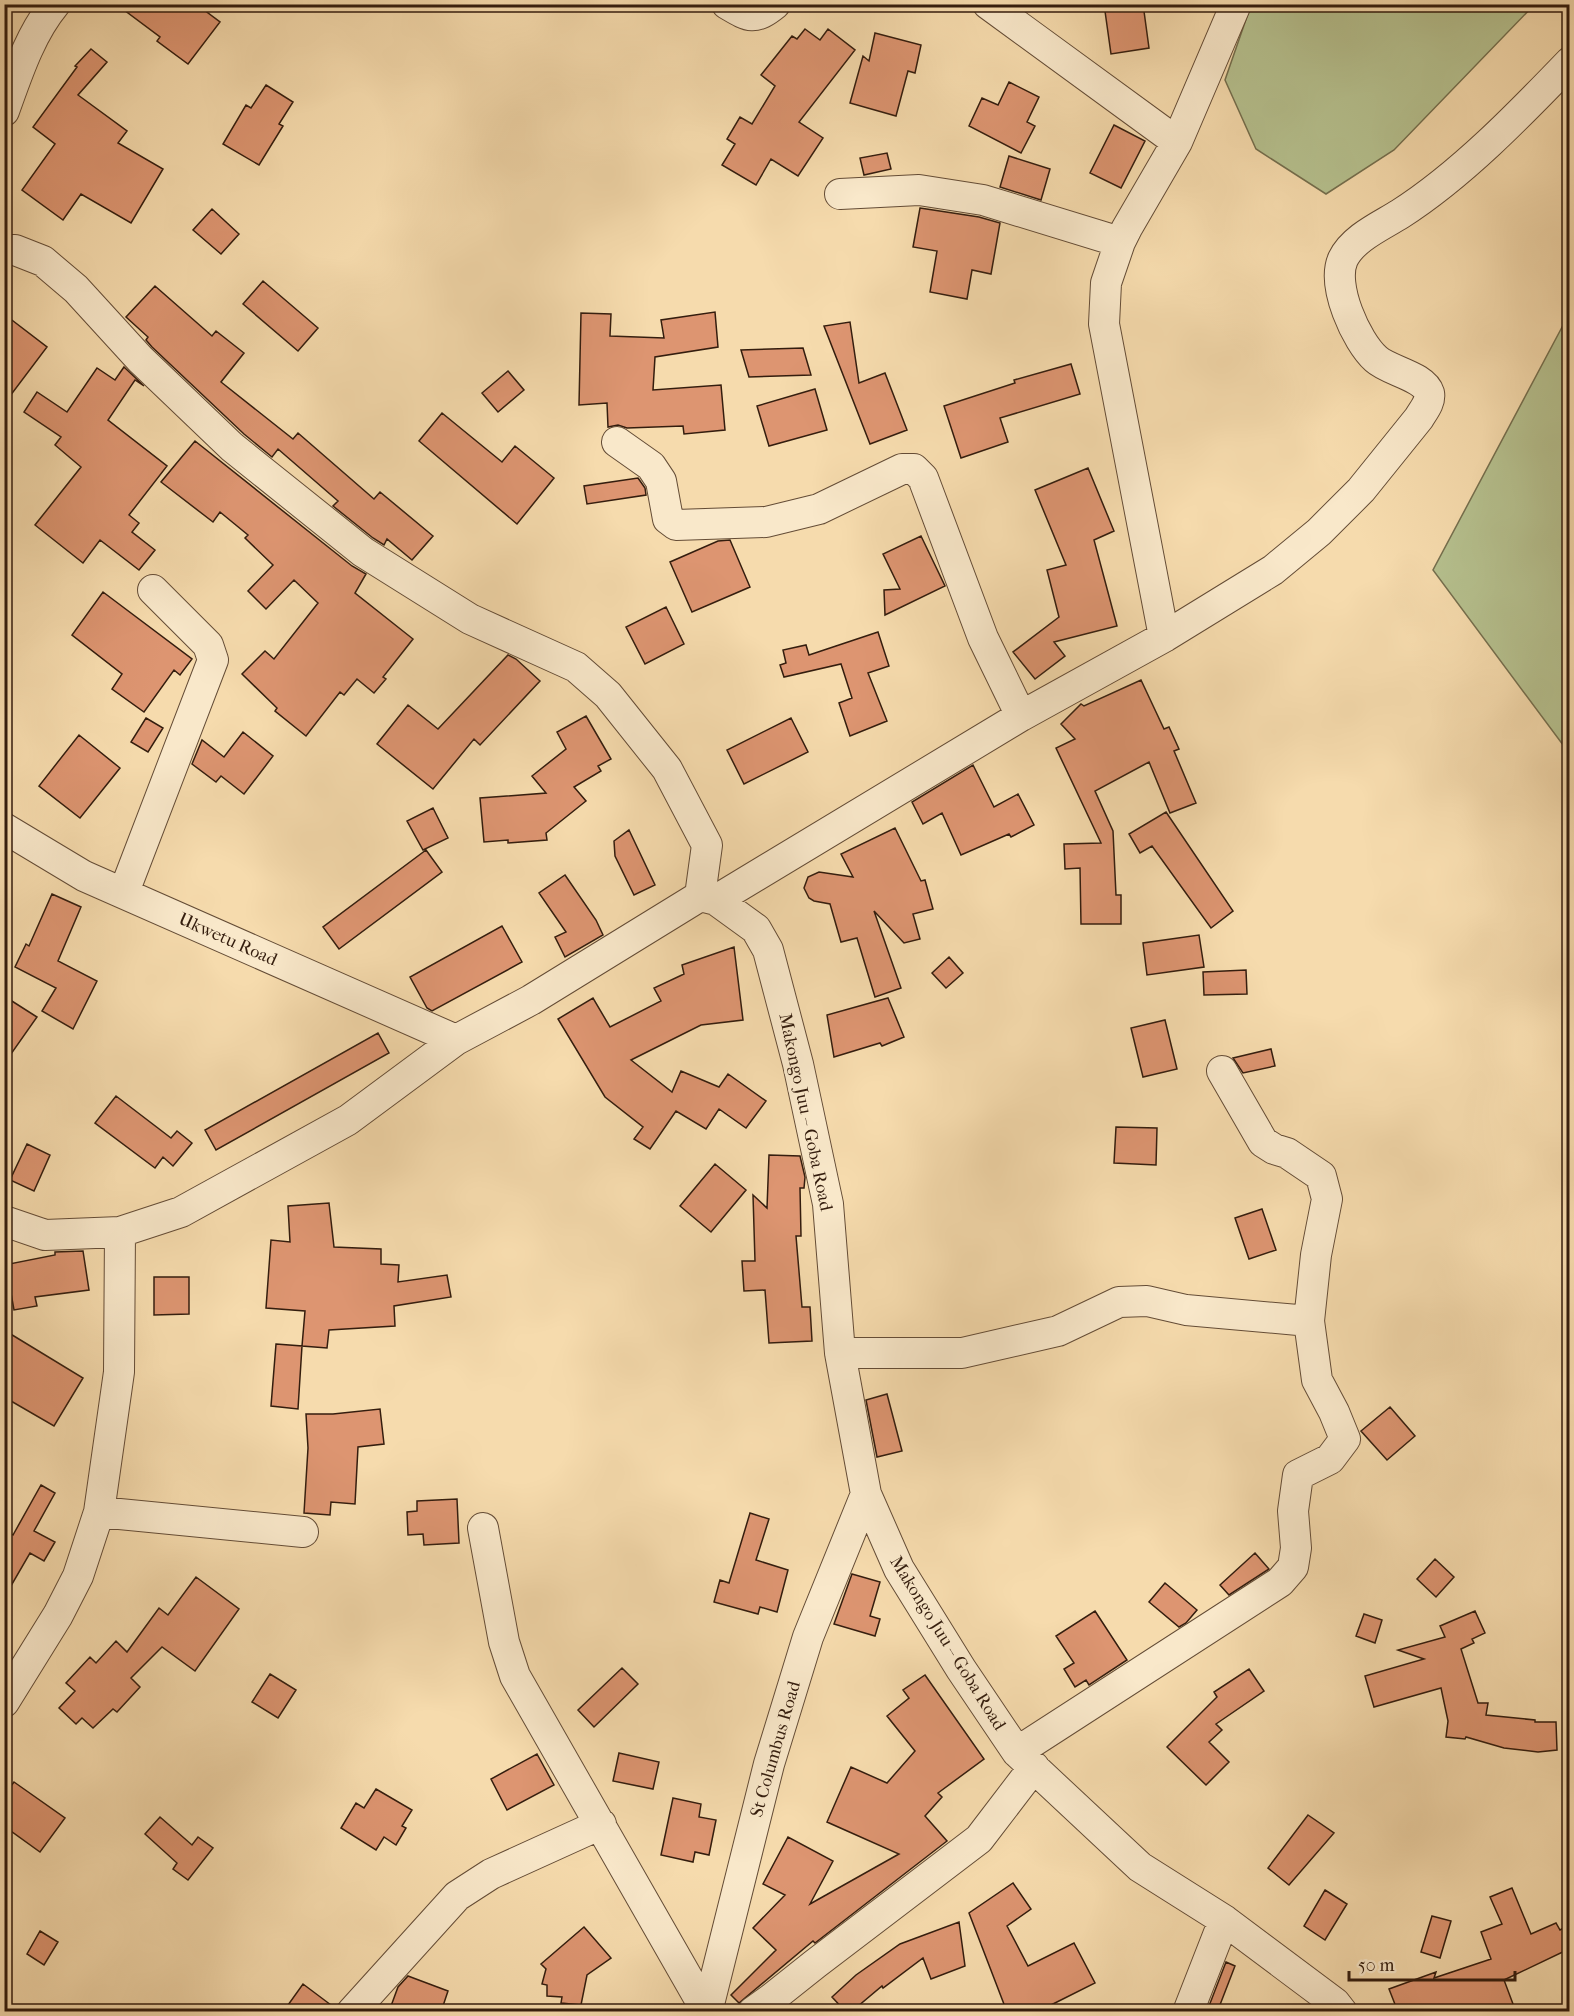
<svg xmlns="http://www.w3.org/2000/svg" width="1574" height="2016" viewBox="0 0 1574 2016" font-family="'IM FELL French Canon',serif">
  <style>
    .green { fill: #b6c18f; stroke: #756f4e; stroke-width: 1.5 }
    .building { fill: #dd9571; stroke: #341d0e; stroke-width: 1.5 }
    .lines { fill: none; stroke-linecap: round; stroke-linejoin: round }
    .minor-casing { stroke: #644c36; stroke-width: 32 }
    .minor { stroke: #f9e8ca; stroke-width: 30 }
    .labels { text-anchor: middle; stroke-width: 6; stroke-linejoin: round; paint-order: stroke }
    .street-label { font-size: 18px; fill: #341d0e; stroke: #f9e8ca }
  </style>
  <rect width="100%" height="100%" fill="#f6dbad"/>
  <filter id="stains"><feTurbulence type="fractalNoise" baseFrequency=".00333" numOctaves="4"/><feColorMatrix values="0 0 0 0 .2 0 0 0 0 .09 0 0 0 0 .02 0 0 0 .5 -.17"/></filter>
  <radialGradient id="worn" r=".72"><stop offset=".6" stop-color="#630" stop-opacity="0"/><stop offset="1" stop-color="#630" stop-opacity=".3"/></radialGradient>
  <path class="green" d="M 1251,5 L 1534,5 L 1394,150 L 1326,194 L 1256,149 L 1225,80 Z
    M 1569,314 L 1569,753 L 1433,570 Z"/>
  <path class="building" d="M 116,4 L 196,4 L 220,22 L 188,64 L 157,41 L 160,37 Z
    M 1104,4 L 1143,4 L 1149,48 L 1111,54 Z
    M 805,29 L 820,40 L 828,29 L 855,50 L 799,122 L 823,138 L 798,176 L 771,159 L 756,185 L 722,165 L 735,144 L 727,139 L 740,117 L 752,124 L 775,86 L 761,75 L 792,36 L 797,39 Z
    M 875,33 L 921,45 L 915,73 L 908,71 L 896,116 L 850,103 L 863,56 L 869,61 Z
    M 91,49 L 107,62 L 78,95 L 127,131 L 118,143 L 163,169 L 131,223 L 81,194 L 63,220 L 22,190 L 55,144 L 33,127 L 77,67 L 75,66 Z
    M 1009,82 L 1039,97 L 1027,122 L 1035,126 L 1021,153 L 969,126 L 982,98 L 998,105 Z
    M 266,85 L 293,102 L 279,124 L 283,126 L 259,165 L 223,144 L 246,105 L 251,108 Z
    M 1114,125 L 1145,141 L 1121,188 L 1090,173 Z
    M 887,153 L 891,169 L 864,175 L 860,158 Z
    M 1009,156 L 1050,169 L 1041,200 L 1000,187 Z
    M 920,208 L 979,217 L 1000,223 L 991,274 L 972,270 L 967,299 L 930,292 L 937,251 L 913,247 Z
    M 212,209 L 239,234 L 221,254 L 193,230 Z
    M 263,281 L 318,328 L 298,351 L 243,304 Z
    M 155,286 L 212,336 L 216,331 L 244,353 L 221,382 L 293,439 L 298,433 L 374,499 L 380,492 L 433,536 L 412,560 L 387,539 L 384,545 L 373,538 L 333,506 L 338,501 L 278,449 L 272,457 L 244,434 L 152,347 L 146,340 L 148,337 L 126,317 Z
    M 715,312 L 718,347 L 655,357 L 653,390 L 721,385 L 725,430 L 684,434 L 683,426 L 627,428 L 618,425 L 608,427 L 607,403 L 579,405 L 581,313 L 611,314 L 610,336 L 664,338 L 661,320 Z
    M 4,314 L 47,347 L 4,404 Z
    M 850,322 L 859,383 L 885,373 L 907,430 L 870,444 L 824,326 Z
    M 803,348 L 811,375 L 749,377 L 741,350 Z
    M 1071,364 L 1080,394 L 1000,418 L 1008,442 L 961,458 L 944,406 L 1015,383 L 1014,380 Z
    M 124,367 L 144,386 L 135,380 L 108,420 L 167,466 L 129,515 L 139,523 L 132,532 L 155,550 L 139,570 L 100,540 L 83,563 L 35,525 L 81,467 L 55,445 L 61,437 L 24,412 L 37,392 L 67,412 L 97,368 L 115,380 Z
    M 508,371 L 524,390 L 498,412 L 482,393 Z
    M 815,389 L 827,430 L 769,446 L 757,406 Z
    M 442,413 L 502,462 L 515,446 L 554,478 L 517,524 L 419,441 Z
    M 195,441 L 352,566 L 366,574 L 355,593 L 413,639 L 383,677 L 386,679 L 374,693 L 357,679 L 344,695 L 340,692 L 306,736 L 275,711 L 277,708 L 242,674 L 265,651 L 274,659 L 318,603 L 294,580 L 266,609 L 248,591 L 273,565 L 245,538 L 248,535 L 220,512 L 213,522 L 161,482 Z
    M 1088,468 L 1114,531 L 1094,540 L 1117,626 L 1054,642 L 1065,656 L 1035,679 L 1013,652 L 1059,617 L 1047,570 L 1066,565 L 1035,490 Z
    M 638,478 L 645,488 L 646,495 L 587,504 L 584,486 Z
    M 921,536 L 945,586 L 885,615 L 884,590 L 900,589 L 883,554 Z
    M 730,540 L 750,587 L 692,612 L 670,562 L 718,541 Z
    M 103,592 L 192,659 L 180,675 L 174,670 L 144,712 L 112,689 L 122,674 L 72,635 Z
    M 666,607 L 684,644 L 645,664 L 626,627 Z
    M 878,632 L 889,666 L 868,673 L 887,721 L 850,736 L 839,703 L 852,698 L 841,664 L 784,677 L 780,665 L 786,663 L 783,650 L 806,645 L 809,655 Z
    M 508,655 L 516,659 L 540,681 L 480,745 L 474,739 L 433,789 L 377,744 L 408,705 L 438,729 Z
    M 1141,680 L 1164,729 L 1169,727 L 1179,749 L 1174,751 L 1196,803 L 1170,813 L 1149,762 L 1095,791 L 1113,831 L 1116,895 L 1121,895 L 1121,924 L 1081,924 L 1080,868 L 1065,869 L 1064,844 L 1101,843 L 1056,748 L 1075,739 L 1061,724 L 1081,704 L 1084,706 Z
    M 586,716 L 611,759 L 598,766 L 601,771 L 574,787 L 586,801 L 546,833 L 547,840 L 508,843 L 508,840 L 484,842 L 480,798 L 546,793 L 532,776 L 566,749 L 557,732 Z
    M 146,718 L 163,728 L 148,752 L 131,742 Z
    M 791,718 L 808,752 L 744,784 L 727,750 Z
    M 243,732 L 273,756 L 244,794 L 221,776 L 216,782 L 192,764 L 202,740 L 224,757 Z
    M 79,735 L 120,768 L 80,818 L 39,786 Z
    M 973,765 L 994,807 L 1018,794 L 1034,825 L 1011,837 L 1009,834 L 961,855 L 942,813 L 923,824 L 912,802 Z
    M 433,808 L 448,838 L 423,850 L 407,821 Z
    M 1166,812 L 1233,911 L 1211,928 L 1152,846 L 1140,853 L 1129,834 Z
    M 895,828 L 921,881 L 925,880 L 933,909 L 913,914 L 920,939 L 904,943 L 874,911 L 901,988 L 875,997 L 857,938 L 841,942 L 830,904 L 814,901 L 809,898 L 804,888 L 808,877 L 819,872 L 853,877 L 841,854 Z
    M 629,830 L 655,885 L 634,895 L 615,856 L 614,841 Z
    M 426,850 L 442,872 L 339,949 L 323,927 Z
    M 565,875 L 596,920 L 603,935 L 565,957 L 555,937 L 566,932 L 539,893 Z
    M 52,894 L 81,907 L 58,961 L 97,981 L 73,1029 L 42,1011 L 56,988 L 15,967 L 26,944 L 29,946 Z
    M 502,926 L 522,962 L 432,1011 L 427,1008 L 410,977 Z
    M 1199,935 L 1204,967 L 1147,975 L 1143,943 Z
    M 734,947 L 743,1020 L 701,1025 L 631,1060 L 672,1092 L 681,1071 L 719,1087 L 728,1074 L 766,1101 L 746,1128 L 719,1109 L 706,1129 L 676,1111 L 650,1149 L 634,1139 L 643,1127 L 605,1097 L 558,1019 L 593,998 L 610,1027 L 661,1001 L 654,988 L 684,974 L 682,965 Z
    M 949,957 L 963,973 L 946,988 L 932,973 Z
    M 1246,970 L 1247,994 L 1204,995 L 1203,972 Z
    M 4,996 L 37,1017 L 4,1064 Z
    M 888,998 L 904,1037 L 882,1046 L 880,1043 L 834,1057 L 827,1015 Z
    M 1165,1020 L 1177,1069 L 1143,1077 L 1131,1028 Z
    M 378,1033 L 389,1053 L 216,1150 L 205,1130 Z
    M 1271,1049 L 1275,1066 L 1243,1073 L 1233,1058 Z
    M 116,1096 L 171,1138 L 177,1131 L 192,1143 L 173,1166 L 163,1157 L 155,1168 L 95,1123 Z
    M 1116,1127 L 1157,1128 L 1156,1165 L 1114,1163 Z
    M 27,1144 L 50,1155 L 34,1191 L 10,1180 Z
    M 769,1155 L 800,1156 L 805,1177 L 804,1188 L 800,1188 L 801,1236 L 796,1236 L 802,1307 L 810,1307 L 812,1341 L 769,1343 L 765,1290 L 744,1291 L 742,1261 L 755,1261 L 753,1195 L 767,1208 Z
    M 715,1164 L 746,1190 L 711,1232 L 680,1206 Z
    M 329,1203 L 334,1247 L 381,1249 L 381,1264 L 399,1265 L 398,1282 L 447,1275 L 451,1297 L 394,1306 L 395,1326 L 329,1330 L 327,1348 L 302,1346 L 305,1311 L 266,1308 L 271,1240 L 290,1242 L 288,1206 Z
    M 1262,1209 L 1276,1250 L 1249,1259 L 1235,1218 Z
    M 83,1251 L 89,1290 L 35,1297 L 37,1306 L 14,1310 L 11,1293 L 4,1294 L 4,1265 L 55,1255 L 55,1252 Z
    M 154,1277 L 189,1277 L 189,1314 L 154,1315 Z
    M 4,1330 L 83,1378 L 54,1426 L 4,1397 Z
    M 276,1344 L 302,1346 L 298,1409 L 271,1406 Z
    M 887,1394 L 902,1451 L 877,1457 L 866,1400 Z
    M 1390,1407 L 1415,1436 L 1387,1460 L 1361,1431 Z
    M 380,1409 L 384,1444 L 358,1447 L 355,1504 L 331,1502 L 330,1515 L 304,1513 L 308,1448 L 306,1414 L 333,1414 Z
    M 41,1485 L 55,1493 L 34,1531 L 55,1542 L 44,1561 L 30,1553 L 4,1598 L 4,1529 L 13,1535 Z
    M 457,1499 L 459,1543 L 424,1545 L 423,1534 L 408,1535 L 407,1512 L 417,1511 L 417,1501 Z
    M 750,1513 L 769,1519 L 756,1560 L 788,1570 L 777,1612 L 760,1607 L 758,1614 L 714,1602 L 720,1580 L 729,1583 Z
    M 1255,1553 L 1269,1569 L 1229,1595 L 1220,1585 Z
    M 1435,1559 L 1454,1577 L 1436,1597 L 1417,1579 Z
    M 852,1574 L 880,1582 L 870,1616 L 880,1619 L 875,1636 L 834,1624 Z
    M 196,1577 L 239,1609 L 195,1671 L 162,1647 L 131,1678 L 140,1687 L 117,1712 L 113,1709 L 93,1728 L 82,1718 L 76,1724 L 59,1708 L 75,1691 L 66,1683 L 90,1657 L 96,1663 L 116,1641 L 127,1652 L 159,1608 L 168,1615 Z
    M 1165,1583 L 1197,1610 L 1186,1623 L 1179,1627 L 1149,1602 Z
    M 1095,1611 L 1127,1660 L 1089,1685 L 1086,1680 L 1075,1687 L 1064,1669 L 1074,1663 L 1056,1636 Z
    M 1475,1611 L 1485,1633 L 1472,1639 L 1474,1643 L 1461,1649 L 1478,1703 L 1488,1703 L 1486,1715 L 1535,1720 L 1535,1722 L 1556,1722 L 1557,1750 L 1538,1752 L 1504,1748 L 1466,1737 L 1465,1739 L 1446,1737 L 1448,1721 L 1441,1688 L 1374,1707 L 1365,1676 L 1424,1659 L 1398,1650 L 1445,1637 L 1440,1626 Z
    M 1364,1614 L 1382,1620 L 1375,1643 L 1356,1636 Z
    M 622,1668 L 638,1684 L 594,1727 L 578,1710 Z
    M 1249,1669 L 1264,1691 L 1216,1724 L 1222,1730 L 1209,1742 L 1229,1762 L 1206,1785 L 1167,1747 L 1217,1697 L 1214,1692 Z
    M 270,1674 L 296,1690 L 278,1718 L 252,1702 Z
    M 925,1675 L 984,1759 L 938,1793 L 942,1797 L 925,1816 L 947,1841 L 815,1943 L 813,1941 L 739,2003 L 731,1995 L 776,1950 L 753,1928 L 785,1895 L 763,1884 L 788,1837 L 833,1861 L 810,1904 L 899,1854 L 827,1822 L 851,1767 L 887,1783 L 915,1751 L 887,1716 L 909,1698 L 903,1690 Z
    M 619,1753 L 659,1762 L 653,1789 L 613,1781 Z
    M 537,1754 L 554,1785 L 507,1810 L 491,1779 Z
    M 14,1782 L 65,1818 L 40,1852 L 4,1826 L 4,1795 Z
    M 376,1789 L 412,1810 L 402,1826 L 406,1828 L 396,1845 L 384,1837 L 376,1850 L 341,1828 L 356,1803 L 364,1808 Z
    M 673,1798 L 701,1804 L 699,1817 L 716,1820 L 709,1855 L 695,1852 L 693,1862 L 661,1855 Z
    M 1308,1815 L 1334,1833 L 1289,1885 L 1268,1868 Z
    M 160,1817 L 192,1845 L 198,1837 L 213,1848 L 188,1880 L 173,1869 L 177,1863 L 145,1834 Z
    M 1013,1883 L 1031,1909 L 1007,1926 L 1028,1966 L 1074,1943 L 1095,1983 L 1051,2005 L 1053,2012 L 1007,2012 L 969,1913 Z
    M 1512,1888 L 1531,1934 L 1556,1923 L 1560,1930 L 1569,1925 L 1569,1949 L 1504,1980 L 1516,2012 L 1398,2012 L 1389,1989 L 1436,1972 L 1434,1978 L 1491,1959 L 1481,1932 L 1502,1924 L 1490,1897 Z
    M 1325,1890 L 1347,1904 L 1325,1940 L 1304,1926 Z
    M 1432,1916 L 1451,1921 L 1440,1958 L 1421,1952 Z
    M 959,1922 L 965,1966 L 931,1979 L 923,1958 L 883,1988 L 882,1986 L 851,2012 L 846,2012 L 832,1997 L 856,1975 L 900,1944 Z
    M 584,1927 L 611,1958 L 587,1975 L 581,2005 L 561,2003 L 562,1997 L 547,1996 L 547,1985 L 542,1984 L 546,1969 L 541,1964 Z
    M 40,1931 L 58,1942 L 44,1965 L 27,1954 Z
    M 1226,1962 L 1235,1966 L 1218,2010 L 1209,2006 Z
    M 408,1976 L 448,1991 L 441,2012 L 408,2012 L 391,2006 L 398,1987 Z
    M 303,1984 L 335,2008 L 335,2012 L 283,2012 Z"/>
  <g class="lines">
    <defs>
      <path id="minor" d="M 727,4 C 749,17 754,21 775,4
        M 988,4 L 1177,142
        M 4,111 C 17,75 30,34 55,4
        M 840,194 L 919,190 L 983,200 L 1120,242
        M 4,250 L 15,250 L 43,261 L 76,289 L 140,359 L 232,447 L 363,552 L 470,619 L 576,667 L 608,695 L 667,769 L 707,845 L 700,896
        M 617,442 L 651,466 L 661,481 L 668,519 L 676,525 L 766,522 L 819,509 L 902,469 L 914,469 L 923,478 L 983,638 L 1021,716
        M 1164,637 L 1104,324 L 1106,283 L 1120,242 L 1127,228 L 1177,142 L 1236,4
        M 4,828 L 84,876 L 456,1040
        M 124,892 L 213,660 L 208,645 L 153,590
        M 716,900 L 1021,716 L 1164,637 L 1273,570 L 1319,532 L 1361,490 L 1419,418 C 1423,411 1431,402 1429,393 C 1424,376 1389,371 1376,359 C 1356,341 1331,285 1343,259 C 1353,238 1381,226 1400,214 C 1461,175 1519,115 1570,62
        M 4,1221 L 45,1235 L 120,1232 L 181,1212 L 348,1120 L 456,1040 L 531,1000 L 700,896 L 716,900 L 756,929 L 768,950 L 798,1064 L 828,1204 L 840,1353 L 866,1494 L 899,1569 L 961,1669 L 1017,1752 L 1140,1867 L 1224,1920 L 1335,2003 L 1342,2012
        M 840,1353 L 962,1353 L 1058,1331 L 1119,1302 L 1147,1301 L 1186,1310 L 1309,1321
        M 99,1512 L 303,1532
        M 483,1528 L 504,1642 L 515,1676 L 707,2012
        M 4,1702 L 58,1615 L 78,1576 L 99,1512 L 119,1372 L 120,1232
        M 1017,1752 L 1280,1582 L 1293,1567 L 1296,1548 L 1293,1511 L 1298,1475 L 1330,1459 L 1345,1439 L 1334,1412 L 1317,1380 L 1309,1321 L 1316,1255 L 1327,1199 L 1321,1176 L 1287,1153 L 1274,1149 L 1263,1142 L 1222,1071
        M 352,2012 L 457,1896 L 491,1874 L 601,1824
        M 707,2012 L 769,1764 L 808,1637 L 866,1494
        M 753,2012 L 771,1999 L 815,1964 L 979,1839 L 1034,1767
        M 1188,2012 L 1224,1920"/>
    </defs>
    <use href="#minor" class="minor-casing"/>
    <use href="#minor" class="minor"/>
  </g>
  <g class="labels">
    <g class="street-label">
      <text transform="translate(228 939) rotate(24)" y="6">Ukwetu Road</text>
      <text transform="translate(806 1112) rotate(78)" y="6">Makongo Juu – Goba Road</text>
      <text transform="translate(948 1643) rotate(58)" y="6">Makongo Juu – Goba Road</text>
      <text transform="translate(775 1749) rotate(-74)" y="6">St Columbus Road</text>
    </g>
  </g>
  <rect width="1574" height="2016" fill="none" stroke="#f6dbad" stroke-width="24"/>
  <rect x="6" y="6" width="1562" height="2004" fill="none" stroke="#341d0e" stroke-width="3"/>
  <rect x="12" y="12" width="1550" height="1992" fill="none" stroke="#341d0e" stroke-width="1.5"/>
  <path d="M1349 1971v9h166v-9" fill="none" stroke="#341d0e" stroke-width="3"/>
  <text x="1358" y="1971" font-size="18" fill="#341d0e" stroke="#f9e8ca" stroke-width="4.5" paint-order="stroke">50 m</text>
  <rect width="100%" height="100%" filter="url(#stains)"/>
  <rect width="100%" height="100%" fill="url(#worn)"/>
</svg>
